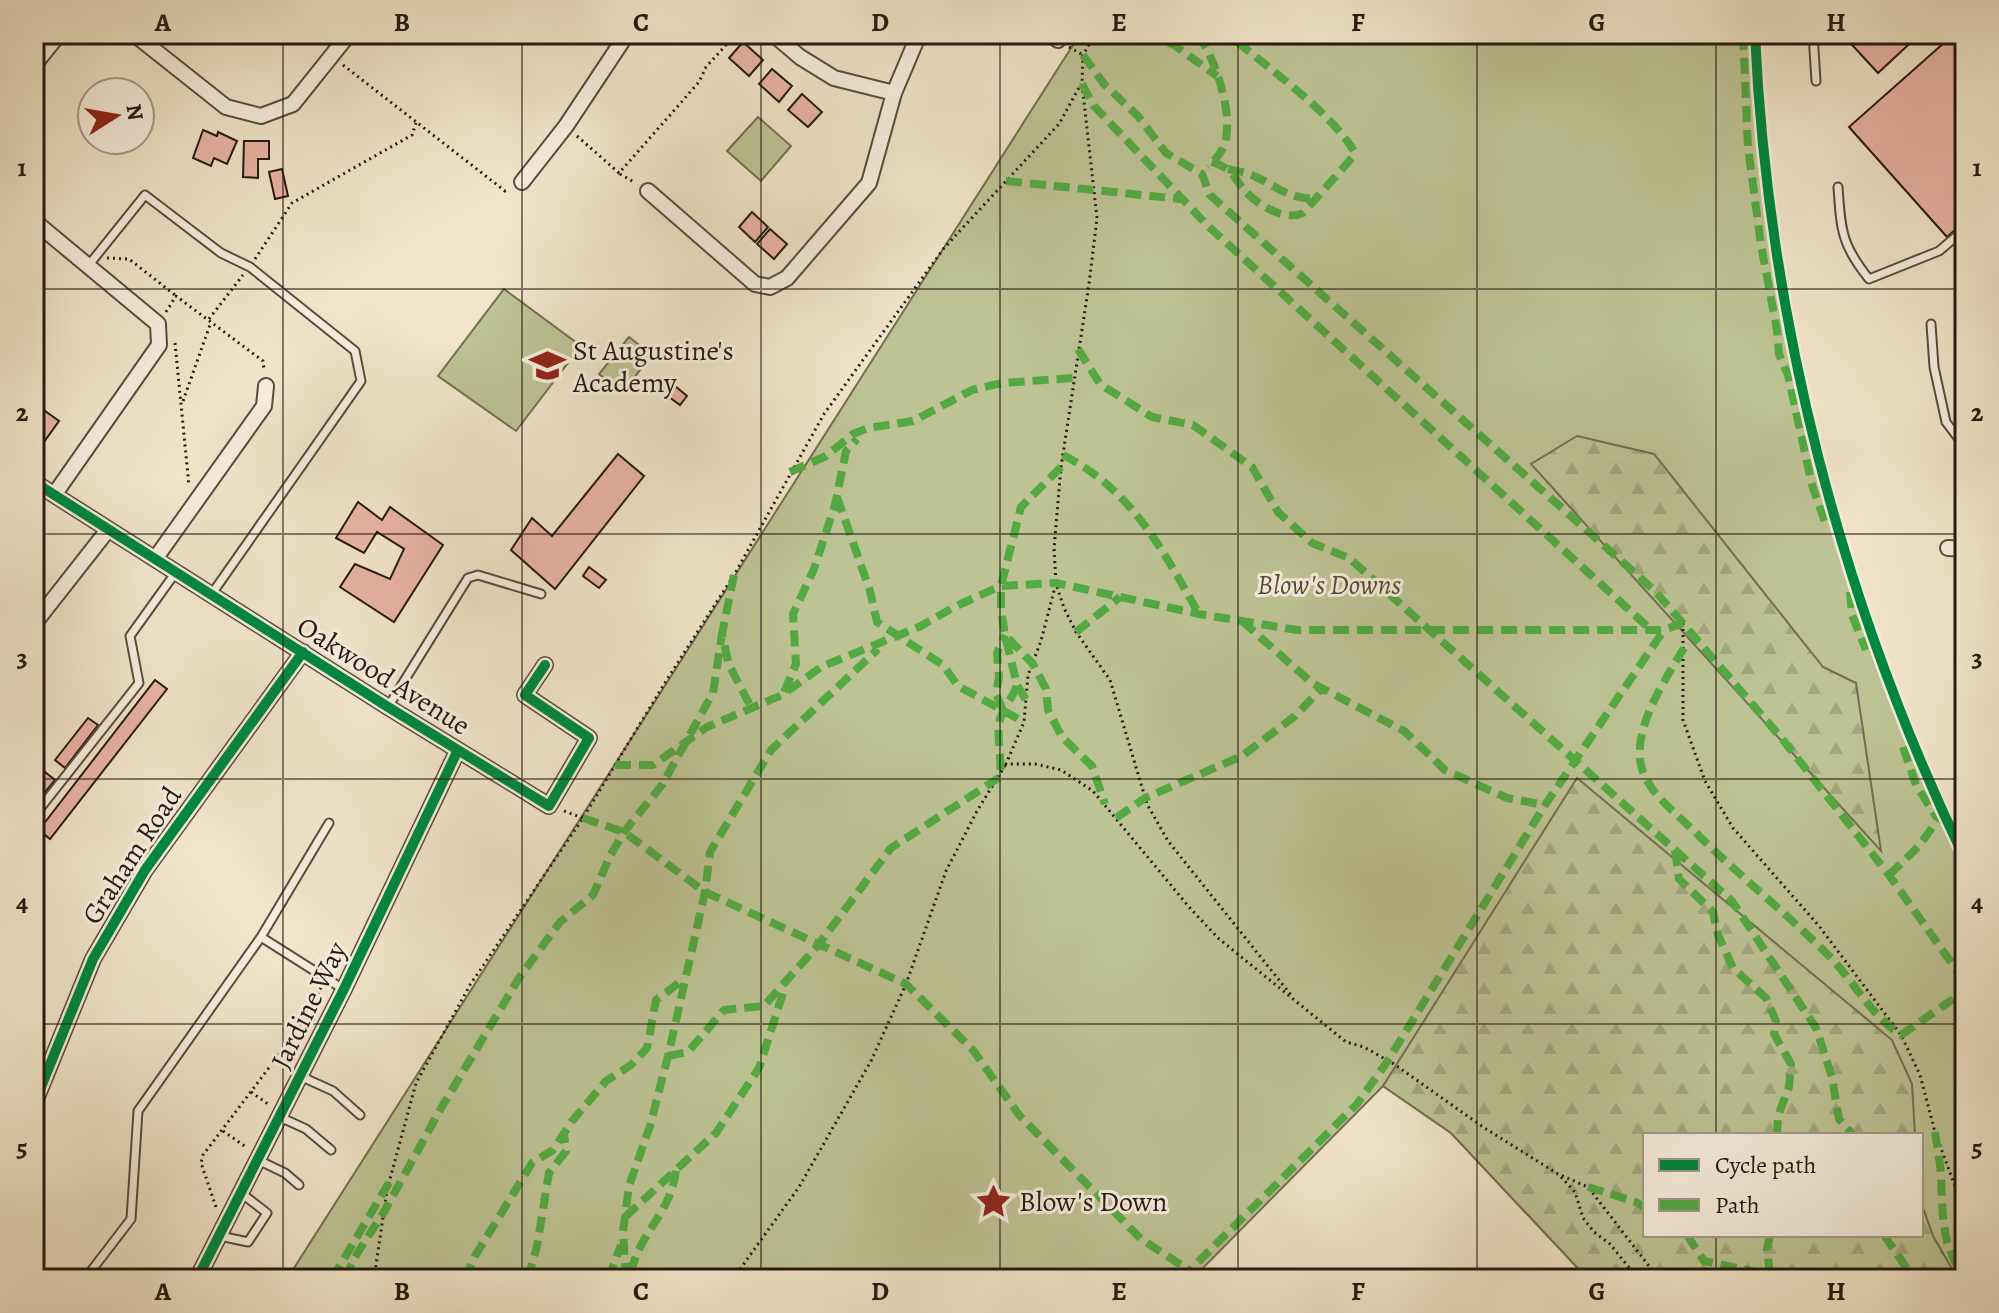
<svg xmlns="http://www.w3.org/2000/svg" width="1999" height="1313" viewBox="0 0 1999 1313" font-family="Alegreya,serif">
  <style>
    .green { fill: #bdc394; stroke: #726e53; stroke-width: 2; fill-rule: evenodd }
    .forest { fill: url(#forest-firs); stroke: #726e53; stroke-width: 2 }
    .building { fill: #e9b3a5; stroke: #261a12; stroke-width: 2 }
    .lines { fill: none; stroke-linecap: round; stroke-linejoin: round }
    .lane-casing { stroke: #594c40; stroke-width: 11 }
    .street-casing { stroke: #594c40; stroke-width: 18 }
    .path { stroke: #261a12; stroke-width: 3; stroke-dasharray: 2 4; stroke-linecap: butt }
    .lane { stroke: #f6eddc; stroke-width: 7 }
    .street { stroke: #f6eddc; stroke-width: 14 }
    .quiet { stroke: #53a942; stroke-width: 8; stroke-dasharray: 16 8; stroke-linecap: butt }
    .cycleway-casing { stroke: #f6eddc; stroke-width: 15 }
    .cycleway { stroke: #00873e; stroke-width: 10 }
    .grid { fill: none; stroke: #261a12; stroke-width: 2; stroke-opacity: 0.55 }
    .labels { text-anchor: middle; stroke-width: 6; stroke-linejoin: round; paint-order: stroke }
    .poi-label { font-size: 28px; fill: #261a12; stroke: #f6eddc; text-anchor: start }
    .park-label { font-size: 28px; font-style: italic; fill: #534d39; stroke: #f6eddc }
    .street-label { font-size: 28px; fill: #261a12; stroke: #f6eddc }
    .neatline { fill: none; stroke: #261a12; stroke-width: 3 }
    .grid-label { font-size: 26px; text-anchor: middle; font-weight: bold; fill: #261a12 }
  </style>
  <defs>
    <pattern id="forest-firs" width="22" height="20" patternUnits="userSpaceOnUse" patternTransform="scale(2)"><rect width="22" height="20" fill="#bdc394"/><path d="M5 1l3.5 6h-7zM16 11l3.5 6h-7z" fill="#a2a77f"/></pattern>
  </defs>
  <rect width="100%" height="100%" fill="#f1e4c9"/>
  <filter id="stains"><feTurbulence type="fractalNoise" baseFrequency=".0025" numOctaves="4"/><feColorMatrix values="0 0 0 0 .2 0 0 0 0 .09 0 0 0 0 .02 0 0 0 .5 -.17"/></filter>
  <radialGradient id="worn" r=".72"><stop offset=".6" stop-color="#630" stop-opacity="0"/><stop offset="1" stop-color="#630" stop-opacity=".3"/></radialGradient>
  <path class="green" d="M 1080,34 L 1755,34 C 1768,321 1842,610 1965,870 L 1965,1279 L 1588,1279 L 1451,1133 L 1383,1086 L 1192,1279 L 287,1279 ZM 1645,1135 L 1921,1135 L 1921,1235 L 1645,1235 Z
    M 758,117 L 791,146 L 761,181 L 727,151 Z
    M 504,289 L 581,346 L 516,431 L 438,376 Z
    M 629,337 L 652,355 L 622,393 L 599,374 Z"/>
  <path class="forest" d="M 1577,436 L 1654,454 L 1823,667 L 1856,683 L 1881,851 L 1531,464 Z
    M 1577,778 L 1892,1040 L 1912,1084 L 1915,1135 L 1645,1135 L 1645,1235 L 1921,1235 L 1921,1202 L 1933,1236 L 1958,1279 L 1588,1279 L 1451,1133 L 1383,1086 Z"/>
  <path class="building" d="M 1842,34 L 1920,34 L 1878,73 Z
    M 1954,34 L 1965,34 L 1965,221 L 1947,237 L 1849,127 Z
    M 743,42 L 763,60 L 749,76 L 729,58 Z
    M 772,69 L 792,86 L 779,102 L 759,84 Z
    M 802,94 L 822,112 L 808,127 L 788,110 Z
    M 203,130 L 217,136 L 218,132 L 237,141 L 227,164 L 214,158 L 211,166 L 193,158 Z
    M 244,141 L 269,141 L 269,159 L 258,159 L 258,178 L 243,177 Z
    M 282,169 L 288,196 L 275,199 L 269,172 Z
    M 752,212 L 768,227 L 755,242 L 739,227 Z
    M 770,229 L 787,244 L 774,259 L 757,244 Z
    M 669,381 L 687,396 L 680,405 L 661,391 Z
    M 34,403 L 59,421 L 34,456 Z
    M 618,454 L 644,476 L 555,589 L 511,550 L 532,518 L 552,536 Z
    M 358,502 L 382,520 L 390,507 L 443,545 L 394,622 L 340,587 L 355,564 L 390,579 L 404,549 L 377,532 L 364,553 L 336,538 Z
    M 589,567 L 606,580 L 599,588 L 583,576 Z
    M 155,680 L 167,689 L 50,839 L 39,830 Z
    M 88,718 L 98,725 L 65,768 L 55,760 Z
    M 45,772 L 55,780 L 34,806 L 34,786 Z"/>
  <g class="lines">
    <defs>
      <path id="lane" d="M 1813,34 L 1816,81
        M 1838,187 C 1841,230 1841,244 1869,279 L 1939,251 L 1965,229
        M 88,266 L 145,195 L 221,253 L 250,267 L 355,351 L 361,381 L 211,595
        M 1931,324 L 1934,367 L 1946,422 L 1965,447
        M 388,707 L 468,578 L 478,575 L 541,594
        M 34,816 L 139,683 L 130,636 L 176,572
        M 261,937 L 343,989
        M 300,1076 L 333,1091 L 360,1115
        M 280,1117 L 306,1129 L 331,1150
        M 258,1160 L 285,1173 L 299,1185
        M 220,1236 L 248,1242 L 267,1213 L 241,1193
        M 85,1279 L 131,1219 L 138,1111 L 261,937 L 329,823"/>
      <path id="street" d="M 134,34 L 226,107 L 261,116 L 293,104 L 349,34
        M 773,34 L 800,57 L 834,78 L 894,93
        M 1050,34 L 1058,40
        M 34,65 L 59,34
        M 522,182 L 566,126 L 627,34
        M 648,191 L 755,284 L 770,287 L 787,278 L 869,183 L 894,93 L 919,34
        M 34,221 L 158,324 L 159,345 L 54,495
        M 34,482 L 388,707 L 549,806 L 589,738 L 525,695 L 545,665
        M 1948,548 L 1965,549
        M 155,559 L 264,406 L 266,386
        M 34,624 L 107,531
        M 34,1104 L 93,959 L 145,870 L 303,652
        M 197,1279 L 344,989 L 458,750"/>
    </defs>
    <use href="#lane" class="lane-casing"/>
    <use href="#street" class="street-casing"/>
    <path class="path" d="M 1095,34 L 1083,55 L 1082,84 L 1097,218 L 1089,284 L 1061,467 L 1054,549 L 1056,583 L 1041,641 L 1028,675 L 1024,722 L 1006,764 L 1035,764 L 1061,770 L 1093,791 L 1189,907 L 1218,938 L 1346,1042 L 1364,1047 L 1394,1064 L 1483,1127 L 1558,1174 L 1588,1187 L 1659,1279
      M 1069,47 L 1083,55
      M 343,65 L 505,191 L 508,189
      M 577,136 L 619,173 L 699,82 L 706,67 L 736,34
      M 620,174 L 634,182
      M 107,258 L 129,259 L 175,295
      M 255,259 L 292,203 L 412,135 L 416,123
      M 166,312 L 176,296 L 263,361 L 264,370
      M 209,319 L 243,275
      M 175,343 L 189,486
      M 183,401 L 211,322
      M 1057,587 L 1064,608 L 1076,632 L 1110,680 L 1147,804 L 1168,841 L 1291,995
      M 1683,623 L 1683,720 L 1705,781 L 1733,828 L 1819,926 L 1901,1035 L 1920,1075 L 1935,1132 L 1965,1213
      M 564,811 L 583,818
      M 251,1092 L 268,1104
      M 223,1131 L 246,1147
      M 1561,1177 L 1575,1192 L 1583,1218 L 1594,1232 L 1610,1244 L 1638,1279
      M 216,1207 L 201,1163 L 203,1155 L 299,1028 L 321,988
      M 374,1279 L 387,1190 L 416,1083 L 470,985 L 583,818 L 666,681 L 734,575 L 824,414 L 944,248 L 1059,124 L 1081,84
      M 733,1279 L 799,1187 L 871,1061 L 906,984 L 946,871 L 977,811 L 1006,764"/>
    <use href="#lane" class="lane"/>
    <use href="#street" class="street"/>
    <path class="quiet" d="M 1146,34 L 1174,45 L 1217,76
      M 1198,34 C 1215,59 1235,115 1224,146 C 1221,154 1214,160 1208,167
      M 1743,34 L 1748,147 L 1761,245 L 1777,330 L 1779,354 L 1788,375 L 1812,485 L 1827,528
      M 1083,55 L 1104,84 L 1137,115 L 1166,153 L 1202,174 L 1210,195 L 1655,591 L 1783,740 L 1889,875 L 1965,982
      M 1082,84 L 1094,106 L 1207,225 L 1649,628
      M 1212,162 C 1218,164 1225,167 1229,171 C 1236,177 1239,185 1245,191 C 1258,205 1285,222 1303,213 L 1352,158 L 1354,151 C 1328,109 1266,67 1228,34
      M 1228,169 C 1237,171 1246,172 1254,176 C 1274,185 1295,203 1317,197
      M 1006,181 L 1181,199
      M 1078,349 L 1100,384 L 1152,417 L 1193,425 L 1252,467 L 1278,512 L 1312,543 L 1349,558 L 1732,901 L 1816,1028 L 1832,1077 L 1839,1119 L 1853,1135
      M 1063,455 C 1132,490 1162,549 1199,614
      M 1061,467 L 1021,507 L 1001,586 L 1001,609 L 1005,635 L 1033,664 L 1046,689 L 1048,710 L 1062,737 L 1092,766 L 1105,804
      M 790,472 L 826,456 L 853,434 L 868,428 L 913,421 L 972,390 L 1002,383 L 1074,378
      M 837,497 L 870,591 L 877,622 L 943,665 L 958,686 L 1024,722
      M 734,575 L 722,634 L 729,665 L 752,709
      M 1850,592 L 1852,615 L 1866,650
      M 1242,621 L 1312,683 L 1404,731 L 1445,770 L 1507,798 L 1545,805
      M 1076,632 L 1120,597
      M 1006,639 L 1017,685 L 1026,700
      M 1684,648 C 1665,680 1633,727 1641,765 C 1646,791 1676,813 1694,831 C 1738,875 1788,914 1832,959 C 1856,985 1872,1016 1901,1035 L 1965,991
      M 784,692 L 796,664 L 793,614 L 814,569 L 835,505 L 846,451 L 857,439
      M 1003,710 L 996,694 L 999,676 L 997,653 L 1005,635
      M 1903,747 L 1916,785 L 1937,818
      M 615,765 L 653,765 L 707,727 L 782,695 L 821,667 L 921,626 L 954,607 L 1001,586 L 1056,583 L 1199,614 L 1297,630 L 1664,630 L 1683,623
      M 583,818 L 624,832 L 705,892 L 906,984 L 973,1050 L 1019,1115 L 1141,1239 L 1189,1270
      M 1116,818 L 1145,798 L 1242,756 L 1295,716 L 1322,688
      M 1675,850 L 1679,879 L 1713,912 L 1718,935 L 1733,968 L 1766,998 L 1776,1021 L 1774,1034 L 1791,1064 L 1789,1087 L 1778,1116 L 1777,1135
      M 1889,875 L 1918,847 L 1943,813
      M 668,1056 L 688,1052 L 724,1010 L 764,1006 L 819,944 L 891,848 L 1000,777 C 1002,759 997,742 999,725 C 1000,710 1013,699 1017,685
      M 1935,1132 C 1937,1146 1940,1161 1941,1175 C 1943,1211 1940,1247 1965,1276
      M 1588,1187 L 1636,1202 L 1645,1208
      M 625,1217 L 716,1133 L 759,1068 L 785,987
      M 1687,1235 L 1704,1261 L 1770,1275
      M 1770,1235 L 1767,1249 L 1770,1275 L 1775,1279
      M 1884,1235 L 1914,1279
      M 626,1268 L 633,1265 C 643,1230 671,1212 676,1170
      M 332,1279 L 390,1181
      M 346,1279 L 353,1260 L 384,1212 L 440,1110 L 519,978 L 560,922 L 593,895 L 610,856 L 624,832 L 662,785 L 713,693 L 722,634
      M 465,1279 L 475,1256 L 532,1163 L 553,1150 L 572,1121 L 606,1081 L 631,1065 L 647,1048 L 656,1000 L 684,979
      M 528,1279 L 537,1246 L 549,1173 L 566,1151 L 564,1134
      M 608,1279 L 621,1245
      M 626,1279 L 623,1232 L 629,1186 L 650,1126 L 668,1056 L 705,892 L 710,852 L 771,750 L 878,649
      M 737,1279 L 738,1276
      M 1181,1279 L 1357,1104 L 1387,1062 L 1545,805 L 1664,630"/>
    <defs>
      <path id="cycleway" d="M 1755,34 C 1768,320 1841,602 1965,859
        M 34,482 L 388,707 L 549,806 L 589,738 L 525,695 L 545,665
        M 34,1104 L 93,959 L 145,870 L 303,652
        M 197,1279 L 344,989 L 458,750"/>
    </defs>
    <use href="#cycleway" class="cycleway-casing"/>
    <use href="#cycleway" class="cycleway"/>
  </g>
  <path class="grid" d="M 283,34 L 283,1279M 522,34 L 522,1279M 761,34 L 761,1279M 1000,34 L 1000,1279M 1238,34 L 1238,1279M 1477,34 L 1477,1279M 1716,34 L 1716,1135M 34,289 L 1965,289M 34,534 L 1965,534M 34,779 L 1965,779M 34,1024 L 1965,1024M 1716,1235 L 1716,1279"/>
  <defs>
    <symbol id="school-bare" viewBox="-9 -9 18 18"><path d="M0-5L7-2L0 1L-7-2ZM-4 1L0 2.5L4 1V4Q0 6-4 4Z" fill="#8f2418" stroke="#f6eddc" stroke-width="2.5" paint-order="stroke"/></symbol>
    <symbol id="sight-bare" viewBox="-9 -9 18 18"><path d="M0-6L1.8-2.2L6-1.7L2.9 1.2L3.7 5.4L0 3.3L-3.7 5.4L-2.9 1.2L-6-1.7L-1.8-2.2Z" fill="#8f2418" stroke="#f6eddc" stroke-width="2.5" paint-order="stroke"/></symbol>
  </defs>
  <g fill-rule="evenodd">
    <use href="#school-bare" x="522" y="340" width="51" height="51"/>
    <use href="#sight-bare" x="968" y="1176" width="51" height="51"/>
  </g>
  <g class="labels">
    <g class="poi-label">
      <text x="573" y="360">St Augustine's<tspan x="573" dy="32">Academy</tspan></text>
      <text x="1019" y="1211">Blow's Down</text>
    </g>
    <g class="park-label">
      <text x="1329" y="594">Blow's Downs</text>
    </g>
    <g class="street-label">
      <text transform="translate(384 675) rotate(32)" y="10">Oakwood Avenue</text>
      <text transform="translate(131 855) rotate(-57)" y="10">Graham Road</text>
      <text transform="translate(308 1005) rotate(-64)" y="10">Jardine Way</text>
    </g>
  </g>
  <rect width="1999" height="1313" fill="none" stroke="#f1e4c9" stroke-width="88"/>
  <rect x="1643" y="1133" width="280" height="104" fill="#f6eddc" stroke="#a3998b" stroke-width="2"/>
  <rect x="1659" y="1159" width="40" height="12" fill="#00873e" stroke="#a3998b" stroke-width="2"/>
  <text x="1715" y="1173" font-size="24" fill="#261a12">Cycle path</text>
  <rect x="1659" y="1199" width="40" height="12" fill="#53a942" stroke="#a3998b" stroke-width="2"/>
  <text x="1715" y="1213" font-size="24" fill="#261a12">Path</text>
  <g transform="translate(116 116) rotate(79)"><circle r="38" fill="#f6eddc" stroke="#a3998b" stroke-width="2"/>
  <path d="M0-6L14 30L0 20L-14 30Z" fill="#8f2418"/>
  <text y="-12" font-size="22" font-weight="bold" text-anchor="middle" fill="#261a12">N</text>
  </g>
  <rect x="44" y="44" width="1911" height="1225" class="neatline"/>
  <g class="grid-label">
    <text x="163" y="31">A</text>
    <text x="402" y="31">B</text>
    <text x="641" y="31">C</text>
    <text x="880" y="31">D</text>
    <text x="1119" y="31">E</text>
    <text x="1358" y="31">F</text>
    <text x="1597" y="31">G</text>
    <text x="1836" y="31">H</text>
    <text x="22" y="176">1</text>
    <text x="1977" y="176">1</text>
    <text x="22" y="421">2</text>
    <text x="1977" y="421">2</text>
    <text x="22" y="666">3</text>
    <text x="1977" y="666">3</text>
    <text x="22" y="911">4</text>
    <text x="1977" y="911">4</text>
    <text x="22" y="1156">5</text>
    <text x="1977" y="1156">5</text>
    <text x="163" y="1300">A</text>
    <text x="402" y="1300">B</text>
    <text x="641" y="1300">C</text>
    <text x="880" y="1300">D</text>
    <text x="1119" y="1300">E</text>
    <text x="1358" y="1300">F</text>
    <text x="1597" y="1300">G</text>
    <text x="1836" y="1300">H</text>
  </g>
  <rect width="100%" height="100%" filter="url(#stains)"/>
  <rect width="100%" height="100%" fill="url(#worn)"/>
</svg>
